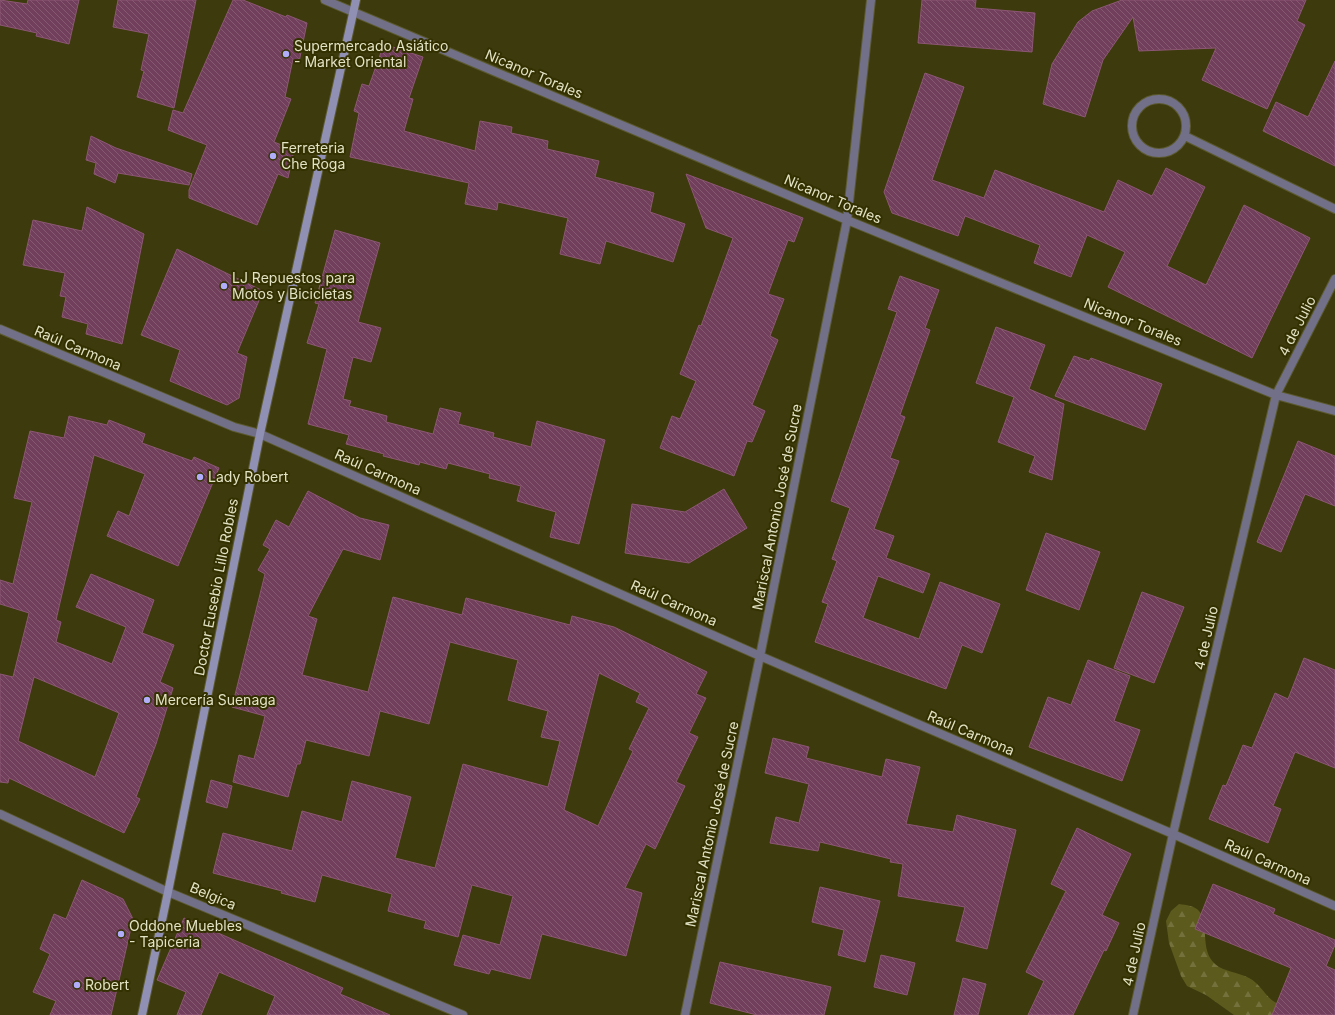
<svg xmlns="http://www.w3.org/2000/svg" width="1335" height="1015" viewBox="0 0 1335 1015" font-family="Inter,sans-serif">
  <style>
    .forest { fill: url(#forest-firs) }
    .building { fill: url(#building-back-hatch); stroke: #8c5774; fill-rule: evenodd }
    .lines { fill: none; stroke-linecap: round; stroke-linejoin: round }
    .lane-casing { stroke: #5b592e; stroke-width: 10 }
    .street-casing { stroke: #5b592e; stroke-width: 10 }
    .secondary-casing { stroke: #5b592e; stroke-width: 10 }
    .lane { stroke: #717088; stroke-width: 8 }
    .street { stroke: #717088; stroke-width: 8 }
    .secondary { stroke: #908fb4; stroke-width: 8 }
    .poi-dot { fill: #b1adfa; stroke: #333001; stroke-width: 1.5 }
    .labels { text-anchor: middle; stroke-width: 4; stroke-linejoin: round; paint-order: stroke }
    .poi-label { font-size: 14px; fill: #e2e2c4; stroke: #333001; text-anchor: start }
    .street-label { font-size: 14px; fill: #e2e2c4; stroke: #333001 }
  </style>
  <defs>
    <pattern id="forest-firs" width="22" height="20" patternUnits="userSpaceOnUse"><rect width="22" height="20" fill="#5d5a1e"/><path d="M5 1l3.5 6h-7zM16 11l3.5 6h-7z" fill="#74713d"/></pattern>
    <pattern id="building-back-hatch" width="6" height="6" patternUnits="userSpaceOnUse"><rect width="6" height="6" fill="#713f5b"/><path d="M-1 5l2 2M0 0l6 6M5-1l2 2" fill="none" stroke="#855a71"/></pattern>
  </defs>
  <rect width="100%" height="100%" fill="#3d3b0d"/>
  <path class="forest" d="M 1179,904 C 1186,905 1195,906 1199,911 C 1210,924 1199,949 1215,964 C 1224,972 1238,972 1249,978 C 1259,983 1264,994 1273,1001 C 1285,1009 1303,1011 1317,1015 L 1234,1015 L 1206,995 L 1187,986 L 1181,976 L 1169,943 L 1166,921 L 1171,911 Z"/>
  <path class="building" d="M 0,0 L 27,4 L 28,0 L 79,0 L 69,44 L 36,36 L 37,33 L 0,25 Z
    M 118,0 L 196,0 L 174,108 L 137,97 L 144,71 L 141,70 L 149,34 L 113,27 Z
    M 233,0 L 243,0 L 286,17 L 287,15 L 307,23 L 299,62 L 293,59 L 285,97 L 291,99 L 274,142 L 294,150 L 288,178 L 278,174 L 257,225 L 189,198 L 189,190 L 207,145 L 168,130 L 173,110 L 183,113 Z
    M 922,0 L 976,0 L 975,8 L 1035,13 L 1032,52 L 918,43 Z
    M 1122,0 L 1306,0 L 1297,21 L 1305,25 L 1267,109 L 1202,80 L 1216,48 L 1139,51 L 1133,17 L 1103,60 L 1085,117 L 1043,104 L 1052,64 L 1078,22 L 1092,11 Z
    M 384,44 L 423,57 L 409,98 L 413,99 L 404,131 L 475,151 L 480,121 L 512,127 L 511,133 L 548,141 L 547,149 L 599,161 L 595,177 L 654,193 L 650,212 L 685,224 L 673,262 L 606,241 L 600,264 L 560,254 L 568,218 L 498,202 L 497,210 L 465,204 L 469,183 L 350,157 L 359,113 L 354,111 L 362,84 L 369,86 Z
    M 1335,61 L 1335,166 L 1263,131 L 1276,102 L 1308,117 Z
    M 925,73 L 964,87 L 932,180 L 984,198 L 995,170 L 1104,212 L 1118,180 L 1152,196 L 1166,168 L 1205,187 L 1167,266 L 1206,285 L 1244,205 L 1310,238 L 1252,358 L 1108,287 L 1125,252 L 1087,235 L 1071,277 L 1034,263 L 1040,245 L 965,216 L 958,236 L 892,213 L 884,192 Z
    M 91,136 L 116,148 L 192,174 L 189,185 L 118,173 L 115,183 L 94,174 L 96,163 L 86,160 Z
    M 686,174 L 803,218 L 794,242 L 788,240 L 768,294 L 784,299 L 770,336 L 778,340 L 752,405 L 765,411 L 752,442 L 747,441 L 734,476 L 660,448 L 672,416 L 680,419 L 696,381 L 680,374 L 699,325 L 701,326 L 733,238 L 706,228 Z
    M 87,207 L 144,234 L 122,344 L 86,334 L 88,324 L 62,317 L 66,297 L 60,296 L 65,273 L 23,265 L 33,220 L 82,231 Z
    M 335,230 L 380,243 L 358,322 L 381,328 L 371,362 L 353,357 L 343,399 L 351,401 L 349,406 L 387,416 L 386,422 L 433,434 L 440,408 L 461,413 L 458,424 L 494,433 L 493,437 L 531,447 L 537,421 L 605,440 L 579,544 L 550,537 L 556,512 L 517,501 L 521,486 L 489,478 L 490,474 L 448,463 L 446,469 L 420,462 L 419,465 L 383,456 L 384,454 L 346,444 L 349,435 L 308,424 L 327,349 L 307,343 L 319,304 L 315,303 Z
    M 177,249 L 263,291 L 237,353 L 247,357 L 239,398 L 227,405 L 170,381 L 180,350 L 141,335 Z
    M 900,276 L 939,290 L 925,328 L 930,330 L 900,415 L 905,417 L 890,458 L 899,461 L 874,529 L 894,536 L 886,558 L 930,574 L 923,593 L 878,576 L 863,618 L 919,639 L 940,582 L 1000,604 L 982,653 L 962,645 L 946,689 L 815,642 L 828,604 L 822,602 L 837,561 L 832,559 L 850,508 L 831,501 L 897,312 L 888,309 Z
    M 996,327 L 1045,345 L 1029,389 L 1064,404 L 1052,480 L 1029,472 L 1035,456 L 998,442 L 1014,397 L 976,383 Z
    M 1074,356 L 1089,361 L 1091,358 L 1162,384 L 1145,430 L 1055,396 Z
    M 69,416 L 107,425 L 109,420 L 145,434 L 142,443 L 192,461 L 194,457 L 219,468 L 178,566 L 107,536 L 118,511 L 129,516 L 145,474 L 94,455 L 56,620 L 61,622 L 56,642 L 112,664 L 126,627 L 76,607 L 91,574 L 154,600 L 142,633 L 174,645 L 160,682 L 173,688 L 156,744 L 136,797 L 140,799 L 124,833 L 9,778 L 8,783 L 0,782 L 0,674 L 13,677 L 29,613 L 0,604 L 0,580 L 13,584 L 32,502 L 14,498 L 30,431 L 64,438 ZM 34,677 L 119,713 L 95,777 L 18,741 Z
    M 1298,441 L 1335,456 L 1335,506 L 1305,494 L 1281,552 L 1257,542 Z
    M 724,489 L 747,528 L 689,563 L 625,553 L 632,504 L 685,512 Z
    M 308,491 L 360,518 L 389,525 L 380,560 L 343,549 L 308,616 L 317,619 L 302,675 L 368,692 L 393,597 L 462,615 L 466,598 L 570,625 L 572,616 L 614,627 L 707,672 L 696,694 L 706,698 L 689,733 L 698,737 L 676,782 L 685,786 L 655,849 L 646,844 L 625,888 L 642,893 L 626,956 L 542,934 L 530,979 L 491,969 L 489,974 L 454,965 L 463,935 L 500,945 L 513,896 L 472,885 L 458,937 L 424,928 L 426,921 L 388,911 L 392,894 L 322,875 L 315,902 L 281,893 L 282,891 L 213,873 L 223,833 L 292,851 L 302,811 L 342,822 L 352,781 L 411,797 L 395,858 L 435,868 L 463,764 L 548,787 L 560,741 L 541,737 L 548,711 L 508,700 L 518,660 L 450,642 L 429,724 L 380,711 L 369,756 L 306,740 L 300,764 L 297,764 L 288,797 L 233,782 L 239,755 L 254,759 L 265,716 L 232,707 L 265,574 L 258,570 L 270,549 L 263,545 L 276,520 L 289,527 ZM 599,673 L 640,693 L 636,702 L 649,708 L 629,749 L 633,751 L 598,826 L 564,810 Z
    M 1046,533 L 1100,552 L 1079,610 L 1026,590 Z
    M 1142,592 L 1184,607 L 1154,683 L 1114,668 Z
    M 1304,658 L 1335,670 L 1335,768 L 1295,752 L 1273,806 L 1281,809 L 1268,843 L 1209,819 L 1223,785 L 1226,786 L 1243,745 L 1252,748 L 1275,693 L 1288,699 Z
    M 1088,660 L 1130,676 L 1114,721 L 1140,730 L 1122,781 L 1029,747 L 1048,697 L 1071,705 Z
    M 773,738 L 809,747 L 806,758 L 882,777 L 886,759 L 920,767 L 906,824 L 953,832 L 957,815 L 1016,830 L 987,949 L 956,941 L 965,907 L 898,896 L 903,864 L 890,862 L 891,859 L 820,842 L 818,851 L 770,843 L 776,817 L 799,823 L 809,784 L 765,773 Z
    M 211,780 L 232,786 L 227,808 L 206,802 Z
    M 1077,828 L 1131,854 L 1102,915 L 1119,923 L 1106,951 L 1104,950 L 1073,1015 L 1028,1015 L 1044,981 L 1026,972 L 1066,891 L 1051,884 Z
    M 82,880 L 123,899 L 133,919 L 111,1015 L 50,1015 L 56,1001 L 33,992 L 50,954 L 40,949 L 54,914 L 66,919 Z
    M 1213,884 L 1275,909 L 1273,914 L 1335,940 L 1335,945 L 1326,966 L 1335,970 L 1335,1015 L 1272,1015 L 1291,968 L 1195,929 Z
    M 820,887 L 880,901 L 865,962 L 838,955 L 844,930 L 812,922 Z
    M 184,918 L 343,988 L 340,994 L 390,1015 L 267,1015 L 275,996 L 219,972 L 201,1015 L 177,1015 L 186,992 L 157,980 Z
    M 881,955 L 915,963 L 907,995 L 874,987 Z
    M 720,962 L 831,987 L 824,1015 L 757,1015 L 710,1003 Z
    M 963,978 L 986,984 L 978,1015 L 954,1015 Z"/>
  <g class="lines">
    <defs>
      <path id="lane" d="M1132 126a27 27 0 1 1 54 0a27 27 0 1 1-54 0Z
        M 1185,136 L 1335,209"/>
      <path id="street" d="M 325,0 L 847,220 L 1276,395 L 1335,411
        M 0,329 L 234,427 L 260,434 L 760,656 L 1173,834 L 1335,906
        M 0,814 L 168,892 L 463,1015
        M 685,1015 L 760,656 L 847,220 L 871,0
        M 1133,1015 L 1173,834 L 1276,395 L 1335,279"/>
      <path id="secondary" d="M 142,1015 L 168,892 L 260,434 L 356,0"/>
    </defs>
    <use href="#lane" class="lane-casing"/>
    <use href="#street" class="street-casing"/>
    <use href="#secondary" class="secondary-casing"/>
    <use href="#lane" class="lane"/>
    <use href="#street" class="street"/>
    <use href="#secondary" class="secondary"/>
  </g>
  <g class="poi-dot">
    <circle cx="286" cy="54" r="4"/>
    <circle cx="273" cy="156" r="4"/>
    <circle cx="224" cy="286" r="4"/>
    <circle cx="200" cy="477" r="4"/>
    <circle cx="147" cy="700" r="4"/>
    <circle cx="121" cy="934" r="4"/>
    <circle cx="77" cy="985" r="4"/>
  </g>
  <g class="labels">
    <g class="poi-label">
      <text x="294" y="51">Supermercado Asiático<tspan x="294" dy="16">- Market Oriental</tspan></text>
      <text x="281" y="153">Ferreteria<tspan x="281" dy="16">Che Roga</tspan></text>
      <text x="232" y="283">LJ Repuestos para<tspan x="232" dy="16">Motos y Bicicletas</tspan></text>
      <text x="208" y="482">Lady Robert</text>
      <text x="155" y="705">Mercería Suenaga</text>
      <text x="129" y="931">Oddone Muebles<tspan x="129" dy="16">- Tapiceria</tspan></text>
      <text x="85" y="990">Robert</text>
    </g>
    <g class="street-label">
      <text transform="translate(534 74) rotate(23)" y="5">Nicanor Torales</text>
      <text transform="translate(833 199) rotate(23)" y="5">Nicanor Torales</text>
      <text transform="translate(1133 322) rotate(22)" y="5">Nicanor Torales</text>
      <text transform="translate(1297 326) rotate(-63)" y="5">4 de Julio</text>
      <text transform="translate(78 348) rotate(23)" y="5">Raúl Carmona</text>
      <text transform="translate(378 472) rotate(24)" y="5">Raúl Carmona</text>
      <text transform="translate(777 507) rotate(-79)" y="5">Mariscal Antonio José de Sucre</text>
      <text transform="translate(216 587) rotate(-79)" y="5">Doctor Eusebio Lillo Robles</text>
      <text transform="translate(674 603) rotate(24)" y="5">Raúl Carmona</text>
      <text transform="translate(1206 638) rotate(-77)" y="5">4 de Julio</text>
      <text transform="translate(971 733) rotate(23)" y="5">Raúl Carmona</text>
      <text transform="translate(712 824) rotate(-78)" y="5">Mariscal Antonio José de Sucre</text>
      <text transform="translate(1268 862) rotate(24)" y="5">Raúl Carmona</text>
      <text transform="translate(213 896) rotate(23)" y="5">Belgica</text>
      <text transform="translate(1134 954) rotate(-78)" y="5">4 de Julio</text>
    </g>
  </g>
</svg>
